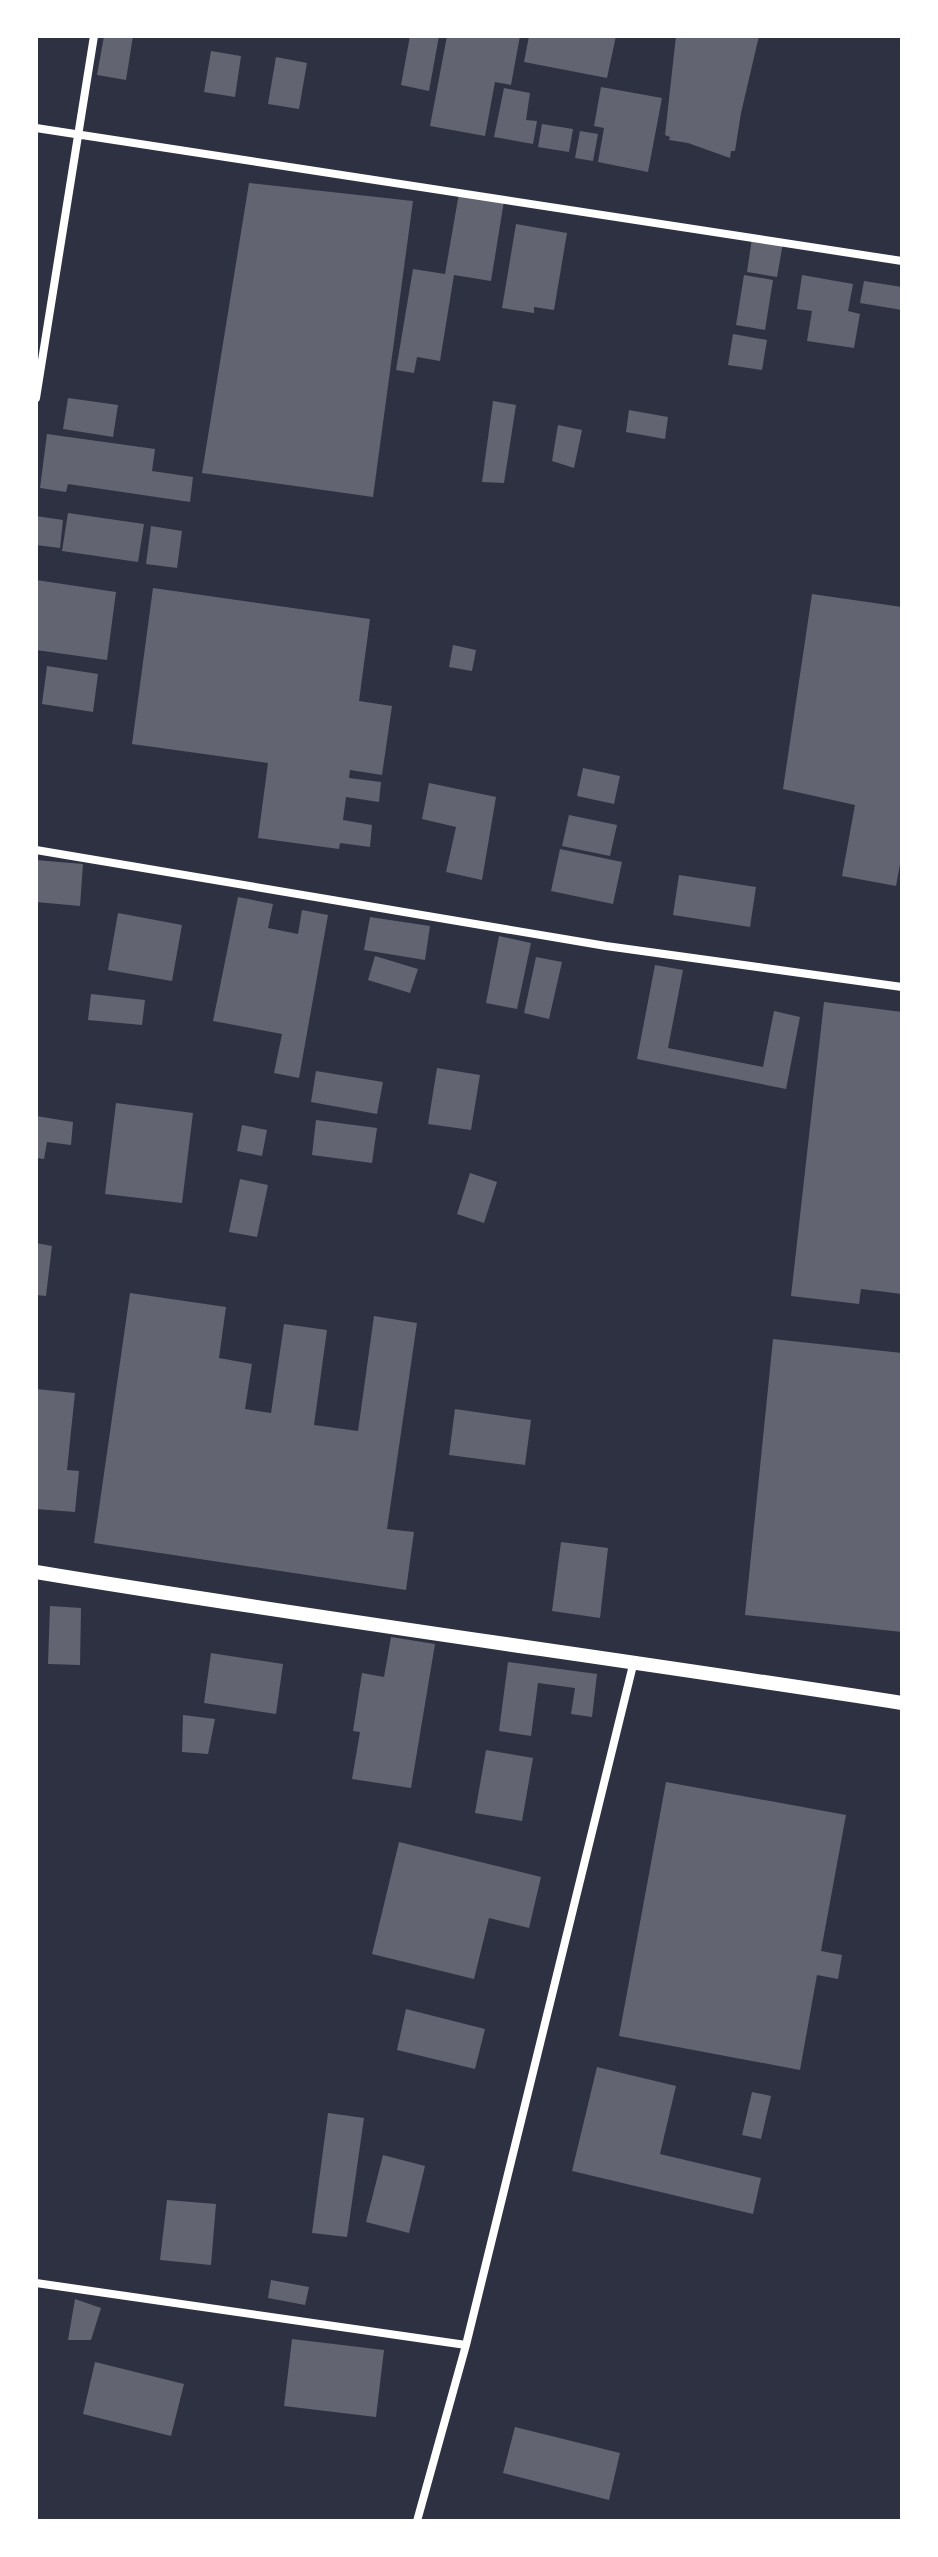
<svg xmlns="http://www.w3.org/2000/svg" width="938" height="2557" viewBox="0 0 938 2557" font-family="'Varela Round',sans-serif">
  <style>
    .building { fill: #626471 }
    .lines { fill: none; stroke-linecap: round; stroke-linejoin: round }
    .minor { stroke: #fff; stroke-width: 8 }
    .tertiary { stroke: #fff; stroke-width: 14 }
  </style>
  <rect width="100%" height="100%" fill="#2d3142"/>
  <path class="building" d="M 104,36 L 133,36 L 126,80 L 97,75 Z
    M 410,36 L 439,36 L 429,91 L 401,85 Z
    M 447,36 L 520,36 L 511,85 L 495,82 L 485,136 L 430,126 Z
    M 529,36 L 616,36 L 607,78 L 524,62 Z
    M 676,36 L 759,36 L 741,113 L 735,151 L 731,151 L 730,158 L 688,143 L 669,140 L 670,137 L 665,135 Z
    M 211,51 L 241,56 L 235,97 L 204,92 Z
    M 276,57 L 307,63 L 299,109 L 268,104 Z
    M 601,87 L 662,98 L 648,172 L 598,162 L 604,128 L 594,126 Z
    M 504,88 L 530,93 L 526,120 L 537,121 L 533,144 L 494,137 Z
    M 542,124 L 573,129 L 569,152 L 538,147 Z
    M 580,131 L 598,134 L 593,161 L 575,158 Z
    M 249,183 L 413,201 L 373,497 L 202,473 Z
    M 459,193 L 504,201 L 491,281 L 454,275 L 440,361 L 417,357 L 414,373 L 396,370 L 413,269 L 445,274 Z
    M 516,224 L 567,233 L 554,310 L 534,307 L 534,313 L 502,308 Z
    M 752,238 L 783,243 L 777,277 L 747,272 Z
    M 744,275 L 773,280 L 765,330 L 736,325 Z
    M 802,275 L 853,284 L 848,311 L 860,314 L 854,348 L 807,341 L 812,311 L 797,309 Z
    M 864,281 L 902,287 L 902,310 L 860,303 Z
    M 733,334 L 767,340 L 762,370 L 728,365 Z
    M 68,398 L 118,405 L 113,437 L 63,429 Z
    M 493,401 L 516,405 L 504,483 L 482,482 Z
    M 629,410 L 668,417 L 665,439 L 626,432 Z
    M 558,425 L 582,430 L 574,468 L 552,461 Z
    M 47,434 L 155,449 L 152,471 L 193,477 L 190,502 L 68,484 L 66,492 L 40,488 Z
    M 68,513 L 144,524 L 138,562 L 62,551 Z
    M 36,516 L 63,520 L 60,548 L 36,545 Z
    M 151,526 L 182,531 L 177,568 L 146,564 Z
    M 36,580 L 116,592 L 107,660 L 36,650 Z
    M 153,588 L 370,619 L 359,701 L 392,706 L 382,775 L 350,770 L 349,778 L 381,782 L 379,802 L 346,797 L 343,820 L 372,825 L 370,847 L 340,843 L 339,849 L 258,838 L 268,763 L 132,744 Z
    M 812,594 L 902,607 L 902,853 L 896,886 L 842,876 L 855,805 L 783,789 Z
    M 453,645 L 476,650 L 472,671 L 449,667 Z
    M 47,666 L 98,674 L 93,712 L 42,704 Z
    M 583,768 L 620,776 L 614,804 L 577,796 Z
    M 429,783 L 496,797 L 482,880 L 446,872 L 456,827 L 422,819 Z
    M 569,815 L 617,825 L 610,856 L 562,846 Z
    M 560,849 L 622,862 L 613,904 L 551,891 Z
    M 36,860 L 83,864 L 80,906 L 36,902 Z
    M 679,875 L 756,887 L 750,927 L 673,915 Z
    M 238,897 L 273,904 L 268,928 L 298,934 L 302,910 L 328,915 L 299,1078 L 274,1073 L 282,1034 L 213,1021 Z
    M 118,913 L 182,925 L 172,981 L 108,970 Z
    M 370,917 L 430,926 L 425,960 L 364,950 Z
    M 499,936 L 531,943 L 517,1009 L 486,1003 Z
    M 375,956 L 418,969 L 410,993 L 368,980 Z
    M 536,957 L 562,962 L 549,1019 L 524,1013 Z
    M 655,965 L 683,970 L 668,1048 L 763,1067 L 774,1011 L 800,1017 L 786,1089 L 637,1059 Z
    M 91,994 L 145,1000 L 142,1025 L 88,1020 Z
    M 824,1002 L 902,1012 L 902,1294 L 861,1289 L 859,1304 L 791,1296 Z
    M 437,1068 L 480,1075 L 471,1130 L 428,1124 Z
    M 316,1071 L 383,1082 L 377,1114 L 311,1102 Z
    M 116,1103 L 193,1113 L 182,1203 L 105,1194 Z
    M 36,1116 L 73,1122 L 71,1145 L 47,1142 L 44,1159 L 36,1158 Z
    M 316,1120 L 377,1128 L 372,1163 L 312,1155 Z
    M 242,1125 L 267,1130 L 262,1156 L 237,1151 Z
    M 470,1173 L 497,1182 L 484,1223 L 457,1214 Z
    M 240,1179 L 268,1185 L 257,1237 L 229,1232 Z
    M 36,1243 L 52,1246 L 46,1296 L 36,1295 Z
    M 130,1293 L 226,1307 L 219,1358 L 252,1364 L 245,1409 L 271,1413 L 284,1324 L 327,1330 L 314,1425 L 358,1431 L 374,1316 L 417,1323 L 387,1529 L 414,1532 L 406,1590 L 94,1543 Z
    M 773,1339 L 902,1353 L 902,1632 L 745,1615 Z
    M 36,1389 L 75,1393 L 67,1470 L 79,1471 L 75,1512 L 36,1509 Z
    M 455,1409 L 531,1420 L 525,1465 L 449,1455 Z
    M 561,1542 L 608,1548 L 600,1618 L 552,1611 Z
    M 50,1606 L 81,1608 L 80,1665 L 48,1664 Z
    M 391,1637 L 435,1644 L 411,1788 L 352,1779 L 360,1732 L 353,1731 L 362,1673 L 384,1677 Z
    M 211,1653 L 283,1664 L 276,1714 L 204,1703 Z
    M 508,1662 L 597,1674 L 592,1717 L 571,1714 L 575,1688 L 538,1683 L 531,1736 L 499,1731 Z
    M 183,1715 L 215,1719 L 208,1754 L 182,1752 Z
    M 486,1750 L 533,1758 L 522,1821 L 475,1813 Z
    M 666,1782 L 846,1815 L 821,1951 L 842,1955 L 838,1979 L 817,1975 L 800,2070 L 619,2036 Z
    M 399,1842 L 541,1877 L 529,1928 L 489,1918 L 474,1979 L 372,1954 Z
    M 406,2009 L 485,2029 L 475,2069 L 397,2050 Z
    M 597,2067 L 676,2086 L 660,2154 L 761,2178 L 753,2214 L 572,2171 Z
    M 752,2092 L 771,2096 L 761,2139 L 742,2135 Z
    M 328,2113 L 364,2118 L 347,2237 L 312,2233 Z
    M 383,2155 L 425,2166 L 409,2233 L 366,2222 Z
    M 167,2200 L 216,2204 L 211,2265 L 160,2260 Z
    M 271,2280 L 309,2287 L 305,2305 L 268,2298 Z
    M 75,2299 L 101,2308 L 91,2340 L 68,2340 Z
    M 292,2339 L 384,2350 L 376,2417 L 284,2406 Z
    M 95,2362 L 184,2384 L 171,2436 L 83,2414 Z
    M 515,2427 L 620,2453 L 609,2500 L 503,2473 Z"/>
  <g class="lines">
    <path class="minor" d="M 36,128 L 902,261
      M 36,398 L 94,36
      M 36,850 L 606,946 L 902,987
      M 36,2283 L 466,2345
      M 417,2521 L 466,2345 L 634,1661"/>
    <path class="tertiary" d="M 36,1572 C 324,1620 614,1658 902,1703"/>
  </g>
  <rect width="938" height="2557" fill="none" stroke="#ffffff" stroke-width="76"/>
</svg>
